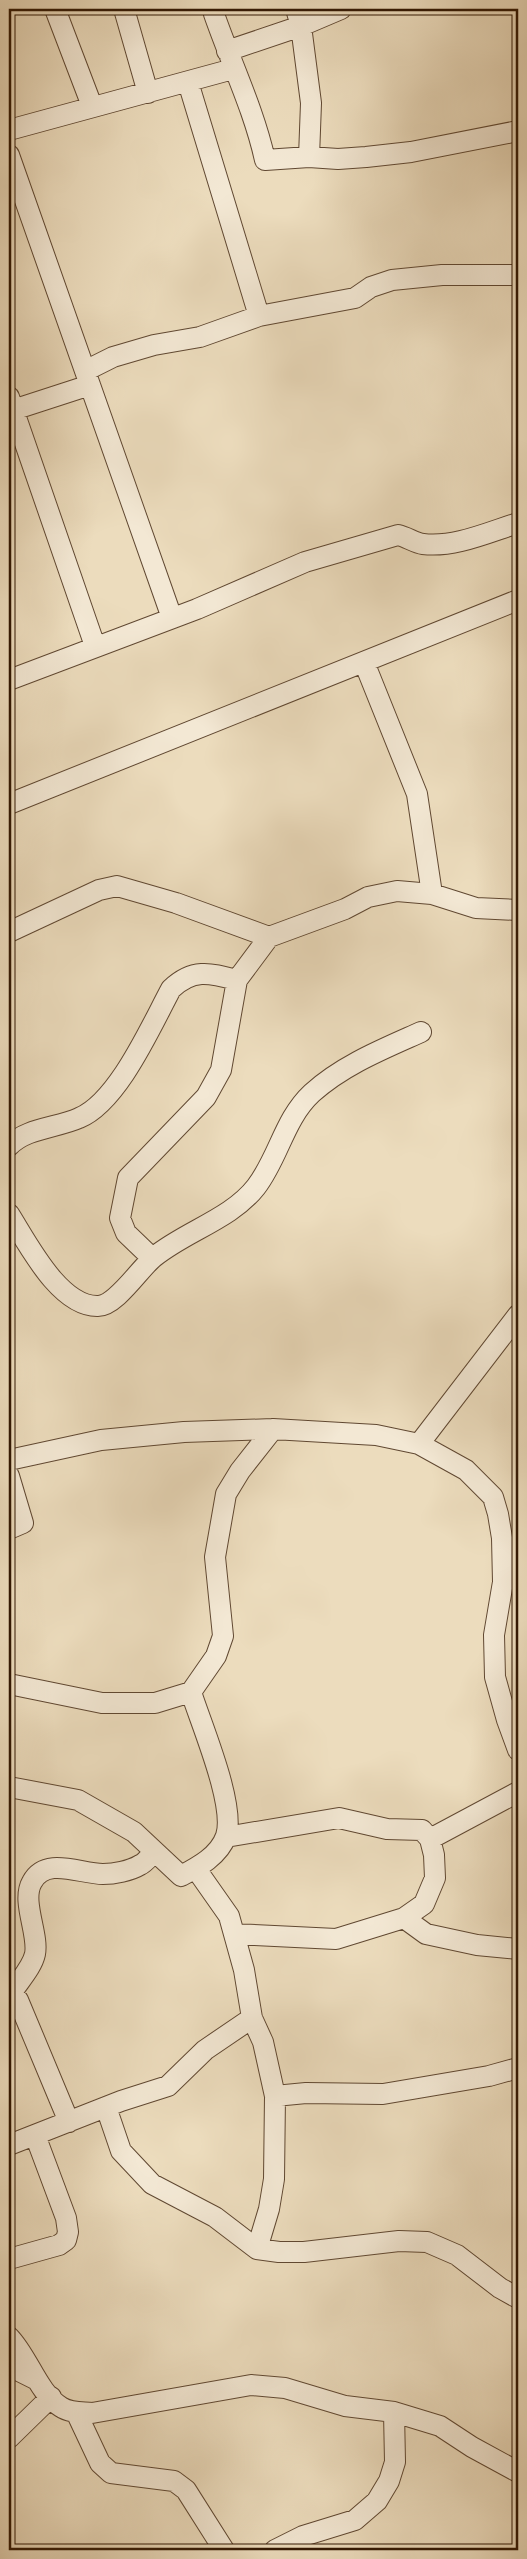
<svg xmlns="http://www.w3.org/2000/svg" width="527" height="2559" viewBox="0 0 527 2559" font-family="'Libre Caslon Text',serif">
  <style>
    .lines { fill: none; stroke-linecap: round; stroke-linejoin: round }
    .minor-casing { stroke: #604832; stroke-width: 22 }
    .minor { stroke: #f3e8d4; stroke-width: 20 }
  </style>
  <rect width="100%" height="100%" fill="#ecdcbd"/>
  <filter id="stains"><feTurbulence type="fractalNoise" baseFrequency=".004" numOctaves="4"/><feColorMatrix values="0 0 0 0 .2 0 0 0 0 .09 0 0 0 0 .02 0 0 0 .5 -.17"/></filter>
  <radialGradient id="worn" r=".72"><stop offset=".6" stop-color="#630" stop-opacity="0"/><stop offset="1" stop-color="#630" stop-opacity=".3"/></radialGradient>
  <g class="lines">
    <defs>
      <path id="minor" d="M 55,9 L 92,106
        M 124,9 L 148,93
        M 215,9 L 214,14 C 231,63 254,110 265,160 L 309,157 L 338,159 L 366,157 L 411,152 L 518,131
        M 227,51 L 301,26 L 296,9
        M 188,82 L 259,316
        M 9,130 L 233,69
        M 9,155 L 172,618
        M 309,157 L 311,103 L 301,26 L 341,9
        M 85,371 L 113,357 L 154,345 L 200,337 L 259,316 L 355,298 L 371,287 L 392,280 L 442,275 L 518,275
        M 9,397 L 95,646
        M 13,410 L 90,385
        M 9,680 L 197,609 L 305,562 L 398,535 C 407,537 415,543 423,544 C 454,548 489,532 518,523
        M 9,804 L 518,600
        M 432,894 L 476,908 L 518,910
        M 9,932 L 99,890 L 117,886 L 176,903 L 269,937
        M 9,1146 C 26,1128 57,1128 79,1118 C 118,1102 151,1026 171,989 C 193,968 210,973 237,980
        M 9,1214 C 27,1242 59,1307 98,1306 C 116,1306 140,1268 154,1257 C 186,1231 231,1219 256,1187 C 279,1157 284,1119 312,1093 C 343,1065 383,1049 421,1032
        M 152,1258 L 126,1233 L 120,1218 L 128,1178 L 206,1097 L 221,1070 L 237,980 L 269,937 L 345,909 L 368,897 L 397,891 L 432,894 L 417,794 L 364,662
        M 419,1444 L 518,1315
        M 9,1460 L 101,1440 L 184,1432 L 273,1429 L 376,1435 L 419,1444 L 466,1470 L 493,1497 L 498,1514 L 502,1538 L 503,1582 L 494,1635 L 495,1677 L 507,1720 L 518,1750
        M 9,1476 L 23,1523 L 9,1529
        M 9,1684 L 102,1703 L 155,1703 L 191,1692 C 201,1724 236,1805 226,1836 C 219,1856 198,1867 181,1876 L 134,1832 L 78,1800 L 9,1787
        M 191,1692 L 216,1656 L 223,1636 L 215,1557 L 226,1494 L 240,1471 L 273,1429
        M 226,1837 L 339,1818 L 387,1829 L 422,1830 L 430,1839 L 434,1855 L 435,1878 L 424,1904 L 404,1918 L 336,1939 L 234,1934
        M 430,1839 L 518,1792
        M 196,1869 L 229,1916 L 244,1970 L 252,2018 L 263,2042 L 275,2096 L 274,2179 L 269,2209 L 257,2249
        M 404,1918 L 426,1934 L 477,1945 L 518,1949
        M 9,1994 L 18,2000 L 69,2122
        M 11,1994 C 18,1982 32,1968 35,1954 C 39,1934 21,1901 32,1882 C 46,1856 80,1874 103,1874 C 114,1874 130,1871 140,1865 C 145,1863 150,1856 154,1852
        M 275,2096 L 306,2093 L 383,2094 L 489,2076 L 518,2068
        M 106,2107 L 121,2151 L 152,2184 L 215,2217 L 257,2249 L 279,2252 L 304,2252 L 399,2241 L 427,2242 L 457,2255 L 500,2288 L 518,2298
        M 9,2145 L 121,2101 L 168,2086 L 205,2050 L 252,2018
        M 9,2259 L 59,2245 L 66,2240 L 68,2232 L 66,2218 L 35,2135
        M 9,2337 C 28,2356 38,2393 61,2407 C 70,2413 82,2412 92,2413 L 251,2385 L 285,2388 L 345,2406 L 394,2412 L 440,2426 L 472,2447 L 518,2472
        M 9,2366 L 37,2380
        M 76,2412 L 100,2463 L 111,2473 L 174,2481 L 186,2490 L 224,2550
        M 9,2438 L 51,2397
        M 275,2550 L 303,2536 L 355,2520 L 377,2501 L 389,2481 L 395,2462 L 394,2412"/>
    </defs>
    <use href="#minor" class="minor-casing"/>
    <use href="#minor" class="minor"/>
  </g>
  <rect width="527" height="2559" fill="none" stroke="#ecdcbd" stroke-width="30"/>
  <rect x="10" y="10" width="507" height="2539" fill="none" stroke="#311703" stroke-width="2.5"/>
  <rect x="15" y="15" width="497" height="2529" fill="none" stroke="#311703"/>
  <rect width="100%" height="100%" filter="url(#stains)"/>
  <rect width="100%" height="100%" fill="url(#worn)"/>
</svg>
